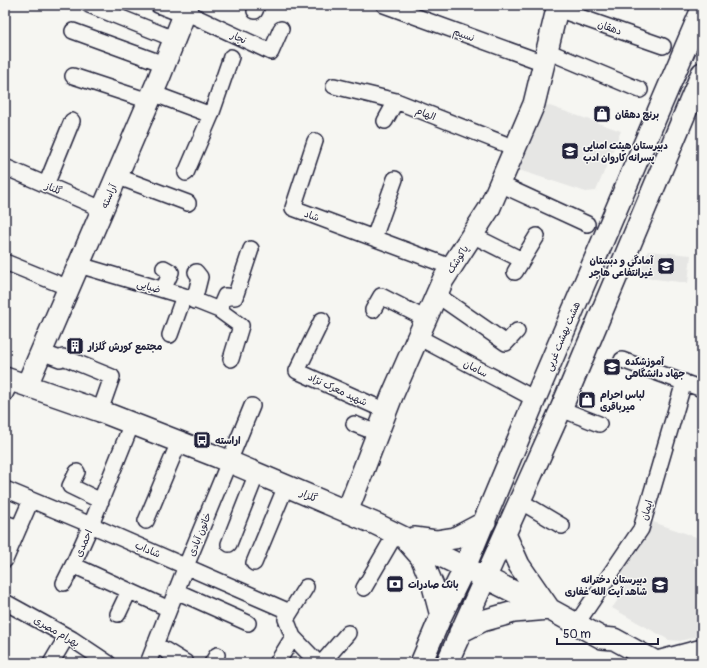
<svg xmlns="http://www.w3.org/2000/svg" width="707" height="668" viewBox="0 0 707 668" font-family="Pangolin,'Playpen Sans Arabic',sans-serif">
  <style>
    .built { fill: #e6e6e4 }
    .lines { fill: none; stroke-linecap: round; stroke-linejoin: round }
    .street-casing { stroke: #22223b; stroke-width: 18 }
    .secondary-casing { stroke: #22223b; stroke-width: 24 }
    .street { stroke: #f6f6f2; stroke-width: 15 }
    .secondary { stroke: #f6f6f2; stroke-width: 21 }
    .labels { text-anchor: middle; stroke-width: 3; stroke-linejoin: round; paint-order: stroke }
    .street-label { font-size: 10px; fill: #22223b; stroke: #f6f6f2 }
    .poi-label { font-size: 10px; font-weight: bold; fill: #22223b; stroke: #f6f6f2; text-anchor: start }
  </style>
  <rect width="100%" height="100%" fill="#f6f6f2"/>
  <filter id="ink" filterUnits="userSpaceOnUse"><feTurbulence type="fractalNoise" baseFrequency=".025" numOctaves="2"/><feDisplacementMap in="SourceGraphic" scale="8" xChannelSelector="R" yChannelSelector="G"/><feConvolveMatrix kernelMatrix="1 2 1 2 8 2 1 2 1" color-interpolation-filters="sRGB"/></filter>
  <g filter="url(#ink)">
    <path class="built" d="M 544,104 L 621,131 L 596,191 L 586,192 L 519,170 Z
      M 648,251 L 691,255 L 688,283 L 638,277 Z
      M 653,522 L 702,539 L 702,549 L 693,562 L 702,568 L 702,635 L 680,641 L 669,640 L 612,608 L 625,590 L 613,581 Z"/>
    <g class="lines">
      <defs>
        <path id="street" d="M 89,5 L 174,39
          M 158,5 L 184,15
          M 384,5 L 544,63
          M 557,9 L 663,46
          M 255,11 L 257,5
          M 185,12 L 271,52 L 281,29
          M 73,31 L 164,64
          M 547,51 L 640,90
          M 73,76 L 149,101
          M 334,86 L 396,101 L 515,148
          M 152,93 L 211,115
          M 385,121 L 396,101
          M 315,141 L 293,208 L 451,267
          M 5,167 L 102,209
          M 186,173 L 211,115 L 231,57
          M 116,176 L 188,203
          M 500,184 L 587,224
          M 46,185 L 72,121
          M 472,235 L 522,260
          M 374,238 L 395,179
          M 5,262 L 69,288
          M 79,265 L 184,296 L 219,310 L 241,326 L 231,359
          M 515,272 L 537,236
          M 163,290 L 171,272 L 164,268
          M 437,295 L 506,343 L 517,331
          M 194,301 L 200,277 L 196,272
          M 219,310 L 225,296 L 235,297 L 251,249
          M 373,310 L 381,296 L 426,319
          M 322,320 L 297,371 L 386,411
          M 170,335 L 184,296
          M 418,337 L 535,399
          M 41,352 L 60,359 L 63,357 L 112,377 L 100,411
          M 622,360 L 702,389
          M 5,394 L 12,380
          M 561,409 L 599,424
          M 132,423 L 91,525 L 73,565 L 169,609
          M 354,424 L 377,433
          M 77,472 L 70,486 L 101,501
          M 5,489 L 91,525 L 290,612
          M 520,501 L 562,526
          M 146,521 L 179,442
          M 5,523 L 19,528
          M 229,544 L 257,473
          M 5,560 L 31,500
          M 254,563 L 286,486
          M 64,583 L 73,565
          M 306,587 L 286,619 L 293,637 L 318,663
          M 364,588 L 396,533
          M 176,591 L 248,623
          M 5,602 L 72,639 L 108,663
          M 118,614 L 129,591
          M 577,623 L 641,529 L 684,382
          M 155,644 L 186,663
          M 653,660 L 702,647
          M 51,663 L 67,636
          M 148,663 L 186,566 L 252,406
          M 212,663 L 217,655
          M 277,663 L 293,637
          M 322,663 L 348,633"/>
        <path id="secondary" d="M 5,378 L 100,411 L 218,457 L 376,524 L 549,609 L 602,638 L 614,639 L 658,663
          M 27,385 L 159,78 L 188,5
          M 347,512 L 392,396 L 443,280 L 489,209 L 534,104 L 558,5
          M 505,534 L 519,565 L 548,607
          M 414,538 L 436,541 L 455,538 L 485,522
          M 407,541 L 421,557 L 433,586 L 441,616
          M 460,632 L 482,621 L 514,612 L 549,609
          M 421,663 L 441,616 L 465,567 L 535,399 L 702,9
          M 447,663 L 561,409 L 702,73"/>
      </defs>
      <use href="#street" class="street-casing"/>
      <use href="#secondary" class="secondary-casing"/>
      <use href="#street" class="street"/>
      <use href="#secondary" class="secondary"/>
    </g>
  </g>
  <defs>
    <symbol id="shop-square" viewBox="-11 -11 22 22"><rect x="-9" y="-9" width="18" height="18" rx="4" fill="#22223b" stroke="#f6f6f2"/><path d="M-5-2.5h2.3a2.7 3.5 0 0 1 5.4 0H5L5.5 6h-11ZM-1.5-2.5h3a1.5 2.3 0 0 0-3 0Z" fill="#fff"/></symbol>
    <symbol id="school-square" viewBox="-11 -11 22 22"><rect x="-9" y="-9" width="18" height="18" rx="4" fill="#22223b" stroke="#f6f6f2"/><path d="M0-5L7-2L0 1L-7-2ZM-4 1L0 2.5L4 1V4Q0 6-4 4Z" fill="#fff"/></symbol>
    <symbol id="building-square" viewBox="-11 -11 22 22"><rect x="-9" y="-9" width="18" height="18" rx="4" fill="#22223b" stroke="#f6f6f2"/><path d="M-4-6H4V6H1V3H-1V6H-4ZM-2.5-4.3h1.7v1.8h-1.7ZM.8-4.3h1.7v1.8H.8ZM-2.5-1h1.7V.8h-1.7ZM.8-1h1.7V.8H.8Z" fill="#fff"/></symbol>
    <symbol id="bus-square" viewBox="-11 -11 22 22"><rect x="-9" y="-9" width="18" height="18" rx="4" fill="#22223b" stroke="#f6f6f2"/><path d="M-5-6H5V4H4V6H2V4H-2V6H-4V4H-5ZM-3.5-4V0h7V-4ZM-3.5 1.2v1.5H-2V1.2ZM2 1.2v1.5H3.5V1.2Z" fill="#fff"/></symbol>
    <symbol id="bank-square" viewBox="-11 -11 22 22"><rect x="-9" y="-9" width="18" height="18" rx="4" fill="#22223b" stroke="#f6f6f2"/><path d="M-6-4H6V4H-6ZM0-2.3a2.3 2.3 0 1 0 0 4.6a2.3 2.3 0 1 0 0-4.6Z" fill="#fff"/></symbol>
  </defs>
  <g fill-rule="evenodd">
    <use href="#shop-square" x="592" y="104" width="20" height="20"/>
    <use href="#school-square" x="560" y="141" width="20" height="20"/>
    <use href="#school-square" x="656" y="256" width="20" height="20"/>
    <use href="#building-square" x="65" y="336" width="20" height="20"/>
    <use href="#school-square" x="602" y="357" width="20" height="20"/>
    <use href="#shop-square" x="577" y="390" width="20" height="20"/>
    <use href="#bus-square" x="192" y="430" width="20" height="20"/>
    <use href="#bank-square" x="385" y="574" width="20" height="20"/>
    <use href="#school-square" x="650" y="575" width="20" height="20"/>
  </g>
  <g class="labels">
    <g class="street-label">
      <text transform="translate(610 27) rotate(19)" y="4">دهقان</text>
      <text transform="translate(464 34) rotate(20)" y="4">نسیم</text>
      <text transform="translate(239 37) rotate(25)" y="4">نجار</text>
      <text transform="translate(426 113) rotate(22)" y="4">الهام</text>
      <text transform="translate(54 188) rotate(23)" y="4">گلناز</text>
      <text transform="translate(108 196) rotate(-67)" y="4">آراسته</text>
      <text transform="translate(312 215) rotate(20)" y="4">شاد</text>
      <text transform="translate(457 259) rotate(-57)" y="4">پاکوشک</text>
      <text transform="translate(149 286) rotate(17)" y="4">ضیایی</text>
      <text transform="translate(562 336) rotate(-67)" y="4">هشت بهشت غربی</text>
      <text transform="translate(476 368) rotate(27)" y="4">سامان</text>
      <text transform="translate(338 389) rotate(25)" y="4">شهید معرک نژاد</text>
      <text transform="translate(309 495) rotate(23)" y="4">گلزار</text>
      <text transform="translate(646 510) rotate(-74)" y="4">ایمان</text>
      <text transform="translate(199 534) rotate(-68)" y="4">خاتون آبادی</text>
      <text transform="translate(83 543) rotate(-66)" y="4">احمدی</text>
      <text transform="translate(148 549) rotate(23)" y="4">شاداب</text>
      <text transform="translate(57 631) rotate(30)" y="4">بهرام مصری</text>
    </g>
    <g class="poi-label">
      <text x="615" y="118">برنج دهقان</text>
      <text x="583" y="149">دبیرستان هیئت امنایی<tspan x="583" dy="12">پسرانه کاروان ادب</tspan></text>
      <text x="653" y="264" text-anchor="end">آمادگی و دبستان<tspan x="653" dy="12">غیرانتفاعی هاجر</tspan></text>
      <text x="88" y="350">مجتمع کورش گلزار</text>
      <text x="625" y="365">آموزشکده<tspan x="625" dy="12">جهاد دانشگاهی</tspan></text>
      <text x="600" y="398">لباس احرام<tspan x="600" dy="12">میرباقری</tspan></text>
      <text x="215" y="444">اراسته</text>
      <text x="647" y="583" text-anchor="end">دبیرستان دخترانه<tspan x="647" dy="12">شاهد آیت الله غفاری</tspan></text>
      <text x="408" y="588">بانک صادرات</text>
    </g>
  </g>
  <rect width="707" height="668" fill="none" stroke="#f6f6f2" stroke-width="20"/>
  <rect x="10" y="10" width="687" height="648" fill="none" stroke="#22223b" stroke-width="1.5" filter="url(#ink)"/>
  <path d="M557 638v6h101v-6" fill="none" stroke="#22223b" stroke-width="2"/>
  <text x="563" y="638" font-size="12" fill="#22223b" stroke="#f6f6f2" stroke-width="3" paint-order="stroke">50 m</text>
</svg>
